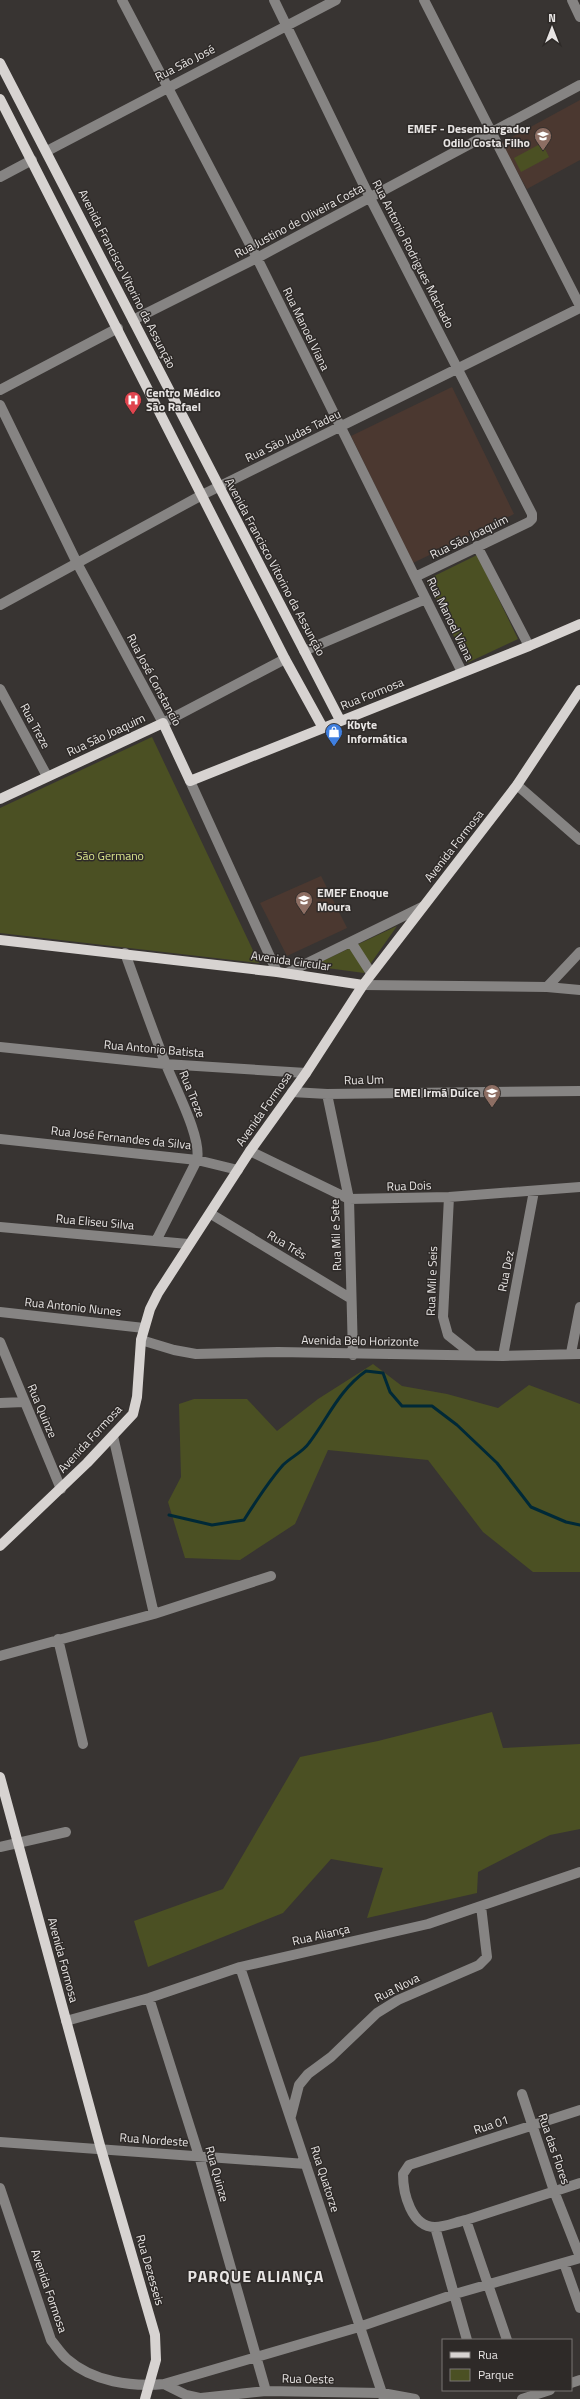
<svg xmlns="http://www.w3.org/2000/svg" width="580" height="2399" viewBox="0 0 580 2399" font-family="'Titillium Web',sans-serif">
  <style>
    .education { fill: #4b3830 }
    .green { fill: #4b5023 }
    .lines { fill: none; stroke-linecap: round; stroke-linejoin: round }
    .stream { stroke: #002937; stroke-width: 3 }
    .minor { stroke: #868483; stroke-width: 10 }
    .major { stroke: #d7d3d1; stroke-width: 10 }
    .labels { text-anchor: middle; stroke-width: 3; stroke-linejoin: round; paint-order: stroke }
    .street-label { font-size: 12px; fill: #e8e5e4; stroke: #2e2a28 }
    .poi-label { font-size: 12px; font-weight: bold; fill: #e8e5e4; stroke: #2e2a28; text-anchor: start }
    .park-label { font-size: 12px; fill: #dae58c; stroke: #2e2a28 }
    .district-label { font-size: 16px; font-weight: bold; letter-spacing: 1px; fill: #e8e5e4; stroke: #2e2a28 }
  </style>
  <rect width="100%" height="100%" fill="#383432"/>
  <path class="education" d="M 580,100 L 580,160 L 527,189 L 501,143 Z
    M 452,387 L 514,514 L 413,563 L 351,436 Z
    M 321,876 L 347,928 L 287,956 L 260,903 Z"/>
  <path class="green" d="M 542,143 L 549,157 L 521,172 L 514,158 Z
    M 477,555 L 518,639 L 467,663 L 426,580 Z
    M 152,737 L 259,963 L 0,933 L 0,808 Z
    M 397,926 L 364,973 L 312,966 Z
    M 373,1364 L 402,1386 L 447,1394 L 498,1408 L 529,1385 L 580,1404 L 580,1572 L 533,1572 L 483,1532 L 428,1460 L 328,1450 L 295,1524 L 240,1560 L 185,1558 L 168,1502 L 181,1477 L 179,1404 L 194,1399 L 247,1399 L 277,1431 L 318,1399 Z
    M 492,1712 L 503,1748 L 580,1744 L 580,1829 L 550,1835 L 478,1872 L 477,1893 L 367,1918 L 383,1868 L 331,1859 L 283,1913 L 148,1967 L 134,1921 L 223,1889 L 300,1757 L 378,1741 Z"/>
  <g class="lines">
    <path class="stream" d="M 169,1515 L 212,1525 L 244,1520 C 256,1501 268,1482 283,1465 C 291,1457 303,1452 309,1443 C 328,1418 339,1390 366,1371 L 383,1373 L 390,1392 L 402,1406 L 432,1406 L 457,1425 L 497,1463 L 531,1507 L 566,1522 L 580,1525"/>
    <path class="minor" d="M 122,0 L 257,258 L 462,672
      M 274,0 L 370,198 L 532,514 L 532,519 L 529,522 L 415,577
      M 424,0 L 580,306
      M 572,0 L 580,17
      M 47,151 L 336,0
      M 0,177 L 32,160
      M 133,320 L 257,258 L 580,85
      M 0,390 L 118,328
      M 0,405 L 77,563 L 163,723 L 285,659
      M 477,546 L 529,646
      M 0,605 L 202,495 L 580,308
      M 304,651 L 426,599
      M 0,689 L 47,776
      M 190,781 L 277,972
      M 517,785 L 580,840
      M 351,942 L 371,973
      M 125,953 C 138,989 151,1026 165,1062 C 174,1086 202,1137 197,1160 L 156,1241
      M 287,973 L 422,907
      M 363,985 L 547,987 L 580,990
      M 547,987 L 580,952
      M 0,1047 L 165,1064 L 306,1073
      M 292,1092 L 327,1094 L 580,1091
      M 327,1094 L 349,1199 L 353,1355
      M 0,1139 L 197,1160 L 238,1170
      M 250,1151 L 349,1199 L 449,1197 L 580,1187
      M 449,1197 L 443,1317 L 448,1335 L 472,1354
      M 211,1214 L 350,1298
      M 0,1227 L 188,1244
      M 0,1312 L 144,1328
      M 141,1340 L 174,1350 L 196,1354 L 278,1352 L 503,1356 L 580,1354
      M 0,1342 L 61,1489
      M 571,1353 L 580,1307
      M 503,1356 L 534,1191
      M 0,1403 L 24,1402
      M 113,1436 L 154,1614
      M 58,1639 L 83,1744
      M 0,1656 L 154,1614 L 271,1576
      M 0,1847 L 66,1832
      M 240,1967 L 384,2399
      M 149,1998 L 199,2156 L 266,2391
      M 66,2021 L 149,1998 L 240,1967 L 428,1924 L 580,1872
      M 522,2094 L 554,2191 L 580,2257
      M 291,2116 L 299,2085 L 308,2074 L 331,2057 L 377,2013 L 398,2000 L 479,1965 L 487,1957 L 481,1906
      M 0,2142 L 306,2164
      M 0,2188 L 51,2340 C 56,2346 61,2354 67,2359 C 93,2382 132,2387 164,2384 L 359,2327 L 455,2294 L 580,2258
      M 466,2220 C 456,2222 445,2227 435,2227 C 411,2227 403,2193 403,2174 L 409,2165 L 580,2110
      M 435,2227 L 467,2340
      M 564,2263 L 580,2308
      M 507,2340 L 466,2220 L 580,2183
      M 571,2383 L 580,2380
      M 164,2384 L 186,2395 L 204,2399
      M 201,2398 L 266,2391 L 382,2393 L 415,2399
      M 522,2399 L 550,2390"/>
    <path class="major" d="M 0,63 L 340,720
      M 0,99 L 285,659 L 323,728
      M 0,799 L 163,723 L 190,781 L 529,646 L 580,624
      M 0,940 L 277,972 L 363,985
      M 0,1546 L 87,1463 L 133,1414 L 137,1397 L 141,1340 L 150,1309 L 158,1293 L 250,1151 L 306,1073 L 363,985 L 517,785 L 580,690
      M 0,1777 L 101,2149 L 155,2335 L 156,2360 L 145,2399"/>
  </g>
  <defs>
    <symbol id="school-pin" viewBox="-11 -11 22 30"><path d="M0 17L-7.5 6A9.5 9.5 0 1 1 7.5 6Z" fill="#8d6e63" stroke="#2e2a28"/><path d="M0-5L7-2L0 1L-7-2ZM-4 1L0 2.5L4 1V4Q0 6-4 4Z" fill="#fff"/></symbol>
    <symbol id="hospital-pin" viewBox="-11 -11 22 30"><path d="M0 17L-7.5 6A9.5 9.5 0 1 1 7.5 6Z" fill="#e0444e" stroke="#2e2a28"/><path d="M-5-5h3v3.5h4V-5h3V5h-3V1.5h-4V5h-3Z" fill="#fff"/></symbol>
    <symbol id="shop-pin" viewBox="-11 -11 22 30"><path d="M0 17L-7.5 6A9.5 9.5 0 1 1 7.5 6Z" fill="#3f7fe0" stroke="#2e2a28"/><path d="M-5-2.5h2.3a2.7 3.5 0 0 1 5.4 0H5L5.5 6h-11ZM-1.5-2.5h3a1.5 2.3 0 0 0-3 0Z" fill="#fff"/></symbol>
  </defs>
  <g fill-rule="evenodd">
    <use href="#school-pin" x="533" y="126" width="20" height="27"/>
    <use href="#hospital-pin" x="123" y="390" width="20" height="27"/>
    <use href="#shop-pin" x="324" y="722" width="20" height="27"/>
    <use href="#school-pin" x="294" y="890" width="20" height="27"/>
    <use href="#school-pin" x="482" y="1083" width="20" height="27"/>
  </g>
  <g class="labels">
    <g class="street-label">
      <text transform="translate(185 63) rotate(-27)" y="4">Rua São José</text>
      <text transform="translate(299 221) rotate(-28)" y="4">Rua Justino de Oliveira Costa</text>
      <text transform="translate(413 254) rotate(63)" y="4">Rua Antonio Rodrigues Machado</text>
      <text transform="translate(127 279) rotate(63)" y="4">Avenida Francisco Vitorino da Assunção</text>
      <text transform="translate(306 329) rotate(64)" y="4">Rua Manoel Viana</text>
      <text transform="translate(293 436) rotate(-26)" y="4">Rua São Judas Tadeu</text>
      <text transform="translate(469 537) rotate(-26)" y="4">Rua São Joaquim</text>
      <text transform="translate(275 567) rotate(62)" y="4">Avenida Francisco Vitorino da Assunção</text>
      <text transform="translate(450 619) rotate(64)" y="4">Rua Manoel Viana</text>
      <text transform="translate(154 680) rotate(62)" y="4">Rua José Constancio</text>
      <text transform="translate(372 694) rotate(-22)" y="4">Rua Formosa</text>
      <text transform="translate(35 726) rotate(62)" y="4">Rua Treze</text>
      <text transform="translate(106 735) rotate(-25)" y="4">Rua São Joaquim</text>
      <text transform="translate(454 846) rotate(-52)" y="4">Avenida Formosa</text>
      <text transform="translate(291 961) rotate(8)" y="4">Avenida Circular</text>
      <text transform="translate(154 1049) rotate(5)" y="4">Rua Antonio Batista</text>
      <text transform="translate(364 1080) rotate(-1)" y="4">Rua Um</text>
      <text transform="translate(192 1094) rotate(68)" y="4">Rua Treze</text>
      <text transform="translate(264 1109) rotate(-55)" y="4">Avenida Formosa</text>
      <text transform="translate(121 1138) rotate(6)" y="4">Rua José Fernandes da Silva</text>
      <text transform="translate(409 1186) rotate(-2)" y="4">Rua Dois</text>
      <text transform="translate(95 1222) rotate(5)" y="4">Rua Eliseu Silva</text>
      <text transform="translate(336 1235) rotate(-92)" y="4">Rua Mil e Sete</text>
      <text transform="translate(287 1245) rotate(31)" y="4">Rua Três</text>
      <text transform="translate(506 1271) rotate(-79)" y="4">Rua Dez</text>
      <text transform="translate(432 1281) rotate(-88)" y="4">Rua Mil e Seis</text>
      <text transform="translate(73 1307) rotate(6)" y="4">Rua Antonio Nunes</text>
      <text transform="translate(360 1341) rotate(1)" y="4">Avenida Belo Horizonte</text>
      <text transform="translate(42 1411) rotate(67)" y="4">Rua Quinze</text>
      <text transform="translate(90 1439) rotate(-47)" y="4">Avenida Formosa</text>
      <text transform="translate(321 1935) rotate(-13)" y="4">Rua Aliança</text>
      <text transform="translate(63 1960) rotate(75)" y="4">Avenida Formosa</text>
      <text transform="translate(397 1988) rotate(-27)" y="4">Rua Nova</text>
      <text transform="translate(491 2125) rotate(-18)" y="4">Rua 01</text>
      <text transform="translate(154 2140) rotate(4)" y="4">Rua Nordeste</text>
      <text transform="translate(554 2149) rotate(71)" y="4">Rua das Flores</text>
      <text transform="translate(217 2174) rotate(74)" y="4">Rua Quinze</text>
      <text transform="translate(325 2179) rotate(72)" y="4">Rua Quatorze</text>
      <text transform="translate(150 2270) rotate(74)" y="4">Rua Dezesseis</text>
      <text transform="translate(49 2291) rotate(71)" y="4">Avenida Formosa</text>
      <text transform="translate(308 2379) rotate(1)" y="4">Rua Oeste</text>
    </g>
    <g class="poi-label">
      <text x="530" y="133" text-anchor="end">EMEF - Desembargador<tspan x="530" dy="14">Odilo Costa Filho</tspan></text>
      <text x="146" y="397">Centro Médico<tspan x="146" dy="14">São Rafael</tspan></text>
      <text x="347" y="729">Kbyte<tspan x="347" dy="14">Informática</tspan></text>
      <text x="317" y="897">EMEF Enoque<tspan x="317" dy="14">Moura</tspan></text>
      <text x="479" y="1097" text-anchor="end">EMEI Irmã Dulce</text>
    </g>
    <g class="park-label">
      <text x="110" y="860">São Germano</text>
    </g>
    <g class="district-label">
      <text x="256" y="2282">PARQUE ALIANÇA</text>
    </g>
  </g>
  <rect x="442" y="2339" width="130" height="52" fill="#2e2a28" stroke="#787573"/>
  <rect x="450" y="2352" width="20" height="6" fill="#d7d3d1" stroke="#787573"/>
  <text x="478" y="2359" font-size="12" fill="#e8e5e4">Rua</text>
  <rect x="450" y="2369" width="20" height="12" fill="#4b5023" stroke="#787573"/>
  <text x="478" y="2379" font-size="12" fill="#e8e5e4">Parque</text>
  <g transform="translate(552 28)" stroke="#2e2a28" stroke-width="3" paint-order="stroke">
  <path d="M0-3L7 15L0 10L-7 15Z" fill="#e8e5e4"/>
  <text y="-6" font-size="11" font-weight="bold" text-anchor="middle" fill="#e8e5e4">N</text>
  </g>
</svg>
